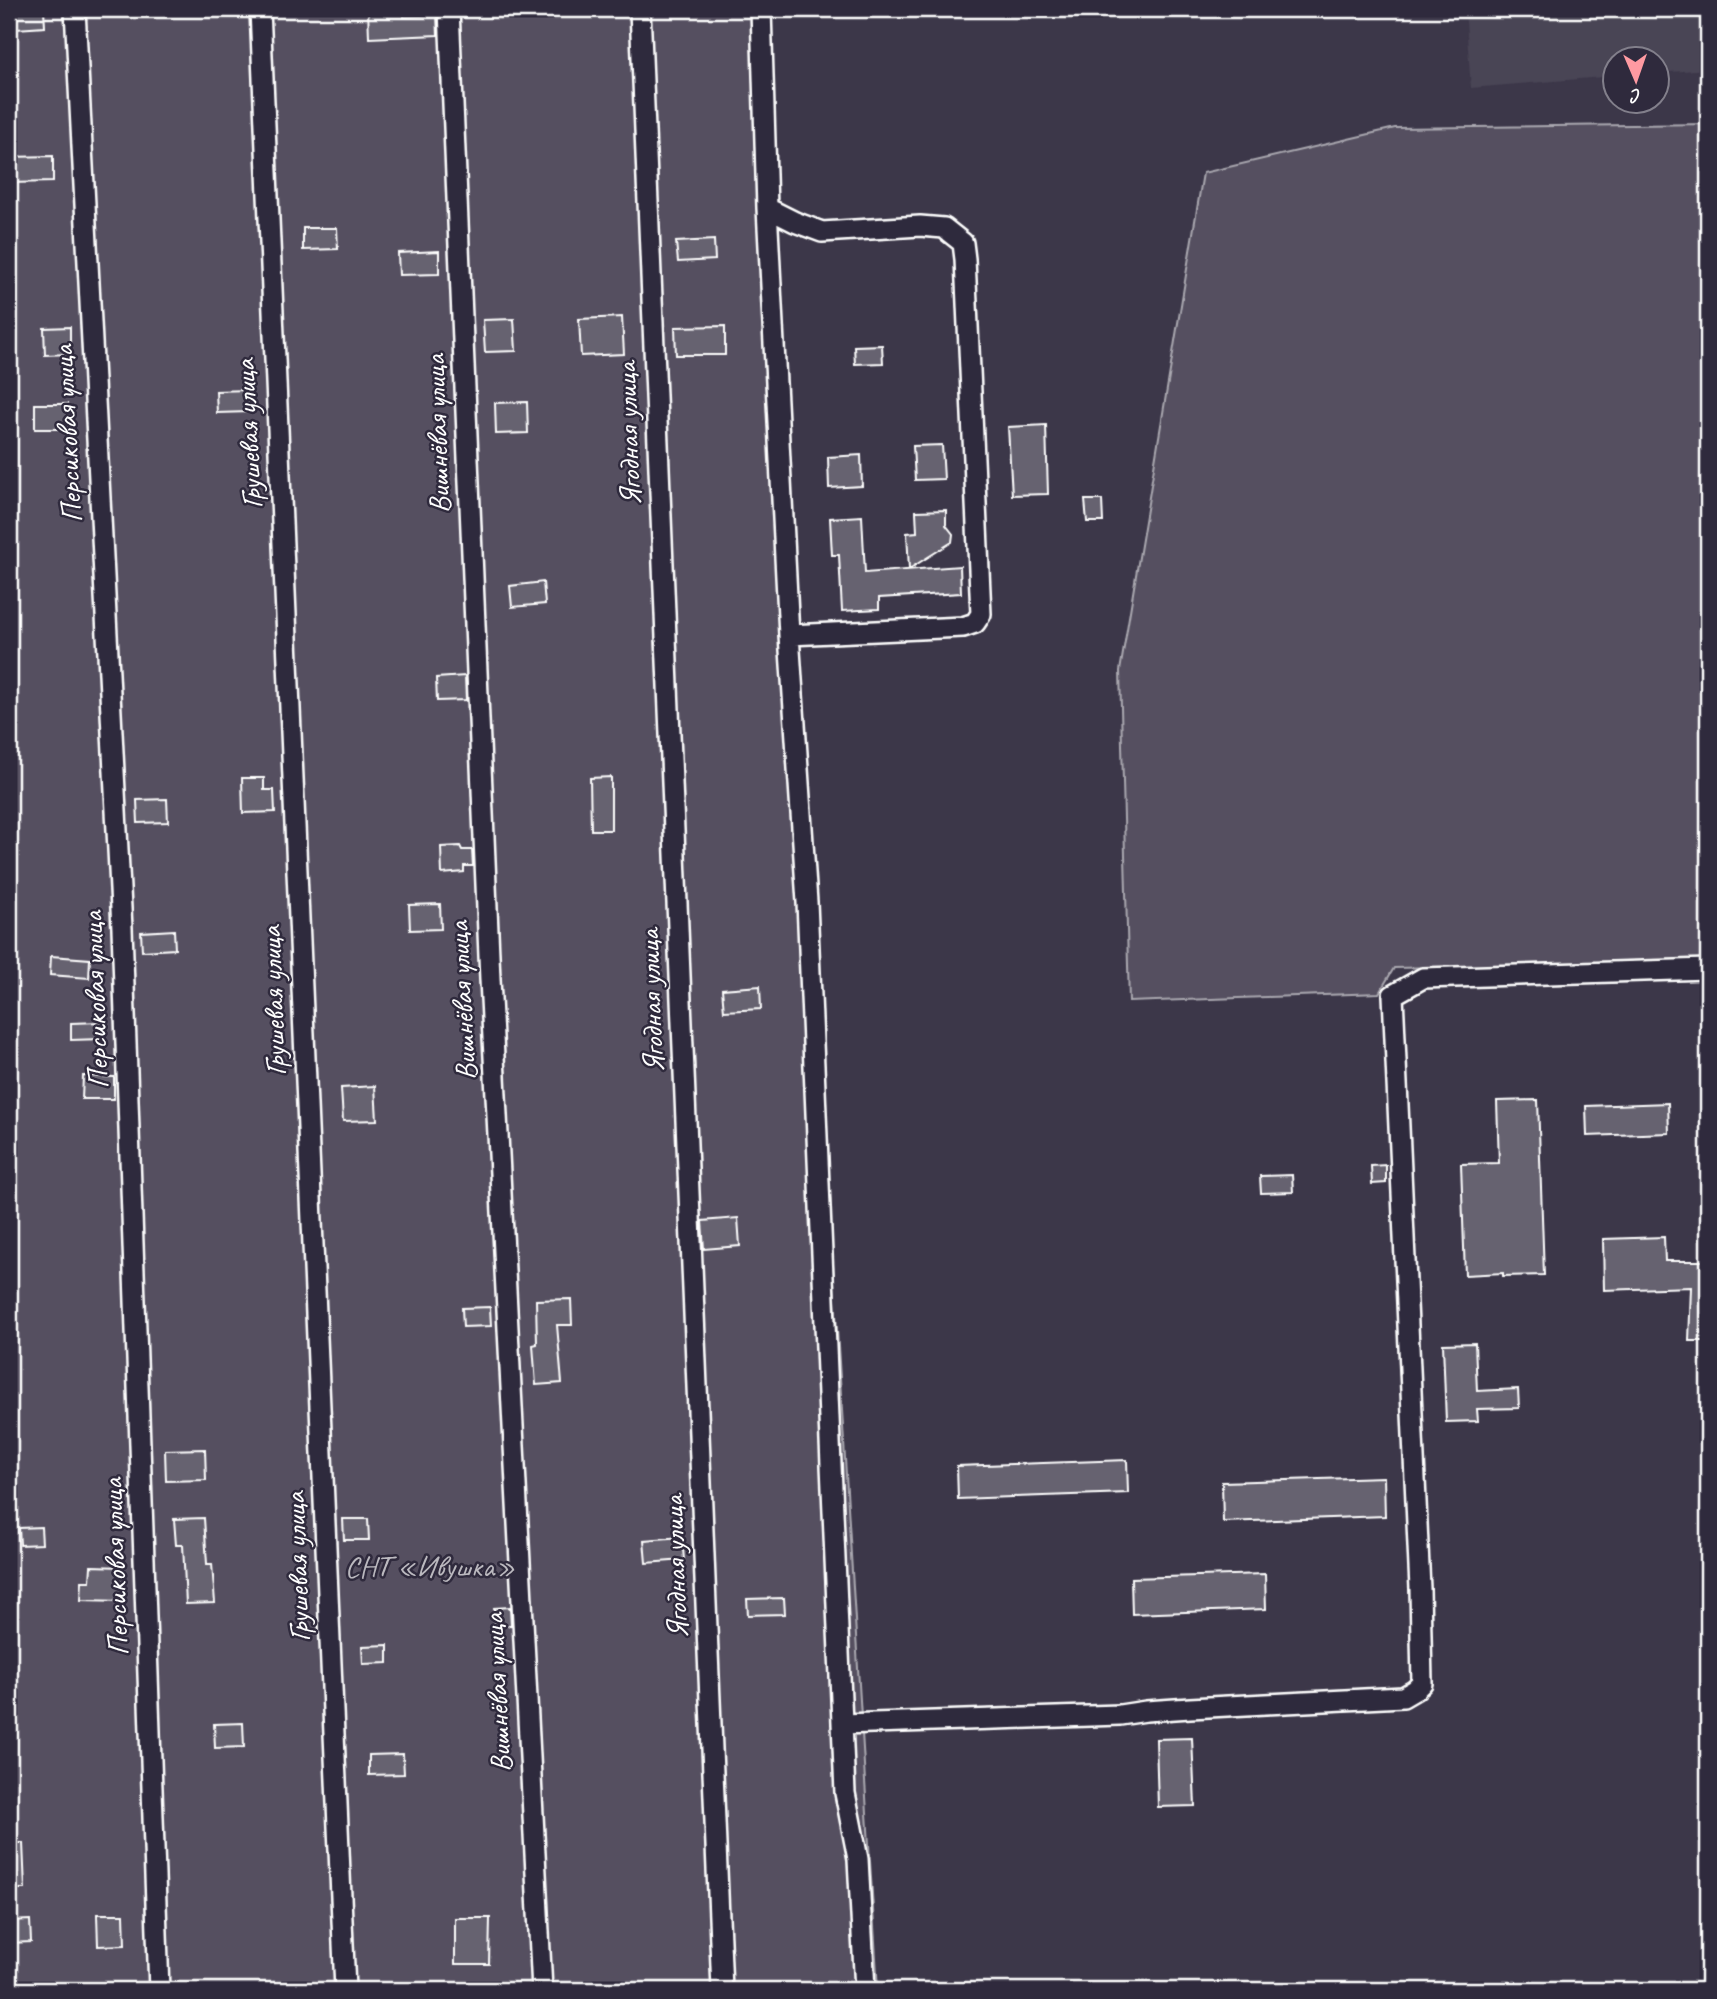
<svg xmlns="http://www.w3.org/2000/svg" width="1717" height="1999" viewBox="0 0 1717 1999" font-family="Caveat,sans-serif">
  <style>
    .built { fill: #494455 }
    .green { fill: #555060; stroke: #aaa8b0; stroke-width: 2 }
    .building { fill: #666270; stroke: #fff; stroke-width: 2 }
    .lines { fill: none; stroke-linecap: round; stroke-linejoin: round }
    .minor-casing { stroke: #fff; stroke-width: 24 }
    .minor { stroke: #2f2a3d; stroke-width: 19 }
    .labels { text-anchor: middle; stroke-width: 5; stroke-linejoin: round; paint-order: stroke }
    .street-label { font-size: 30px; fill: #fff; stroke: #2f2a3d }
    .park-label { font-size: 30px; fill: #bbb9bf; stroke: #2f2a3d }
  </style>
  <rect width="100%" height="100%" fill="#3c3749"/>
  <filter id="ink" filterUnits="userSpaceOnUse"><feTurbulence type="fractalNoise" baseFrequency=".0143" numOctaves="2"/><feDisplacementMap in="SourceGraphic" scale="14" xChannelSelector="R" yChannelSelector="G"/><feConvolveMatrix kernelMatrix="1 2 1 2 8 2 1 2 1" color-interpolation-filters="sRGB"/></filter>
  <g filter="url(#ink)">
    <path class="built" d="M 1465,9 L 1708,9 L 1708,69 L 1658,73 L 1658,60 L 1616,60 L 1615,76 L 1471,88 Z"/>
    <path class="green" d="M 9,9 L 755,9 L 878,1990 L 9,1990 Z
      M 1708,124 L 1708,961 L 1394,968 L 1379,993 L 1129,1002 L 1120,671 L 1203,173 L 1395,128 Z"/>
    <path class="building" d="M 15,9 L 44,9 L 45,27 L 16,29 Z
      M 368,9 L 404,9 L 404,17 L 437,15 L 438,35 L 369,38 Z
      M 53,156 L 53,182 L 9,183 L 9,157 Z
      M 303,228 L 337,228 L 338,249 L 303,250 Z
      M 714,240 L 715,260 L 678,262 L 676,242 Z
      M 439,251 L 439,274 L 399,275 L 398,253 Z
      M 622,317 L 624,354 L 581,356 L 579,319 Z
      M 514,319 L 516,351 L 485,352 L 483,320 Z
      M 725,326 L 725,355 L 676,355 L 675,327 Z
      M 70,327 L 70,354 L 45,355 L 44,328 Z
      M 882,345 L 883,363 L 855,364 L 854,346 Z
      M 248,390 L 249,412 L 217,413 L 216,391 Z
      M 527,402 L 528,433 L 496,434 L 495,403 Z
      M 35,404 L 67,404 L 67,429 L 35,429 Z
      M 1046,425 L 1048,494 L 1012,495 L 1008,427 Z
      M 942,445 L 944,479 L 915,480 L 913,446 Z
      M 861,455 L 862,486 L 829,488 L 828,457 Z
      M 1085,500 L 1102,500 L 1103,522 L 1087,522 Z
      M 946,510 L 946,525 L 953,534 L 952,542 L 909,569 L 907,533 L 917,532 L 916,511 Z
      M 862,516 L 865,573 L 960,566 L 961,593 L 879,598 L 879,609 L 842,611 L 839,555 L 832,555 L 830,518 Z
      M 543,582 L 545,604 L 512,607 L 510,586 Z
      M 465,676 L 466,700 L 437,701 L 436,678 Z
      M 611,777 L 611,830 L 591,830 L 590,778 Z
      M 242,778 L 264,778 L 264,790 L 274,790 L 275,812 L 243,813 Z
      M 167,799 L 168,822 L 138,823 L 137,800 Z
      M 460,846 L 462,850 L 472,850 L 473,866 L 464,866 L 464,872 L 442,874 L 441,847 Z
      M 440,904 L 441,929 L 410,930 L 409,905 Z
      M 174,930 L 175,949 L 142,951 L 141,932 Z
      M 51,956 L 90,959 L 89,978 L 50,975 Z
      M 760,986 L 761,1009 L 724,1011 L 722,989 Z
      M 101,1022 L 101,1039 L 71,1040 L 71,1023 Z
      M 83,1076 L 114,1077 L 114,1099 L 82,1099 Z
      M 375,1086 L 377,1120 L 343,1121 L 341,1088 Z
      M 1538,1100 L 1544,1275 L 1503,1276 L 1503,1273 L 1465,1275 L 1461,1164 L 1499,1163 L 1497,1101 Z
      M 1668,1103 L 1669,1133 L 1587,1136 L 1586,1106 Z
      M 1386,1165 L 1386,1183 L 1372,1184 L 1371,1166 Z
      M 1292,1175 L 1293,1192 L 1261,1193 L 1260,1176 Z
      M 738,1218 L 740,1246 L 704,1249 L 702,1221 Z
      M 1664,1237 L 1665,1261 L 1708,1261 L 1708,1341 L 1689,1341 L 1691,1287 L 1604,1290 L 1603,1239 Z
      M 571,1299 L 572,1325 L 557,1325 L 562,1383 L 536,1385 L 533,1345 L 537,1344 L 536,1300 Z
      M 490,1307 L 491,1326 L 463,1327 L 462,1308 Z
      M 1475,1343 L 1477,1391 L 1518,1389 L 1519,1408 L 1477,1409 L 1478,1421 L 1446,1422 L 1443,1344 Z
      M 205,1449 L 206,1480 L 166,1481 L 165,1450 Z
      M 1127,1460 L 1128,1493 L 958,1499 L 957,1466 Z
      M 1384,1477 L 1385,1516 L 1223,1522 L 1222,1482 Z
      M 204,1518 L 207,1564 L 212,1564 L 215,1603 L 186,1604 L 183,1545 L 176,1545 L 174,1519 Z
      M 343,1519 L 368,1519 L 369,1540 L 344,1540 Z
      M 41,1527 L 42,1544 L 20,1545 L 19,1528 Z
      M 682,1537 L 684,1560 L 646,1563 L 644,1540 Z
      M 91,1566 L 124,1567 L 124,1601 L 81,1600 L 82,1581 L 90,1581 Z
      M 1265,1574 L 1266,1609 L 1132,1614 L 1131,1578 Z
      M 784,1598 L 785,1614 L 748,1615 L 747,1599 Z
      M 510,1607 L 511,1625 L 495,1627 L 494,1608 Z
      M 388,1645 L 388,1663 L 363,1664 L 362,1646 Z
      M 243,1723 L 244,1747 L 215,1748 L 214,1724 Z
      M 1192,1738 L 1195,1806 L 1158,1807 L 1156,1739 Z
      M 403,1754 L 404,1774 L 369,1775 L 369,1755 Z
      M 9,1843 L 23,1843 L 25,1889 L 9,1889 Z
      M 97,1914 L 124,1914 L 125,1945 L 98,1946 Z
      M 455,1918 L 490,1918 L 489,1964 L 455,1964 Z
      M 30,1920 L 31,1942 L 9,1943 L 9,1921 Z"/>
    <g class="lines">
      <defs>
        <path id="minor" d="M 75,9 L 122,928 L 159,1990
          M 260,9 L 345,1990
          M 449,9 L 490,979 L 542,1990
          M 640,9 L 722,1990
          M 761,9 L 767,208 L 789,635 L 807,902 L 845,1793 L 858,1859 L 865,1990
          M 767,208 L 795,222 L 822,232 L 920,226 L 944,228 L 963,243 L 965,259 L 981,614 L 975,623 L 963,627 L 789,635
          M 842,1724 L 1120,1715 L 1146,1711 L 1190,1708 L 1403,1697 L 1415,1690 L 1422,1683 L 1420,1589 L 1393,995 L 1423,978 L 1708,969"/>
      </defs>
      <use href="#minor" class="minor-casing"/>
      <use href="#minor" class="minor"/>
    </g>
  </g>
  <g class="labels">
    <g class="street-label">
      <text transform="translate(67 434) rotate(-93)" y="10">Персиковая улица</text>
      <text transform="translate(248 434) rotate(-93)" y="10">Грушевая улица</text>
      <text transform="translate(437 434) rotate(-92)" y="10">Вишнёвая улица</text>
      <text transform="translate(628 434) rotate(-92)" y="10">Ягодная улица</text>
      <text transform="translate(95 1000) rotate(-92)" y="10">Персиковая улица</text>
      <text transform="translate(273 1001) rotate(-92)" y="10">Грушевая улица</text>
      <text transform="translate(462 1001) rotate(-93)" y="10">Вишнёвая улица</text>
      <text transform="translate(651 1001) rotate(-92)" y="10">Ягодная улица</text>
      <text transform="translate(115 1567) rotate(-92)" y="10">Персиковая улица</text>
      <text transform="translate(297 1567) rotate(-92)" y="10">Грушевая улица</text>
      <text transform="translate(675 1567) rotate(-92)" y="10">Ягодная улица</text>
      <text transform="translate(497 1693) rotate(-93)" y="10">Вишнёвая улица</text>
    </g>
    <g class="park-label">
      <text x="430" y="1576">СНТ «Ивушка»</text>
    </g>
  </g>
  <rect width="1717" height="1999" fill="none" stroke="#2f2a3d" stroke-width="35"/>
  <rect x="18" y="18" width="1682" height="1964" fill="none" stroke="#fff" stroke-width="2.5" filter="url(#ink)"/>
  <g transform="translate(1636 80) rotate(178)"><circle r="33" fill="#2f2a3d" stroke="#827f8b" stroke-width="2"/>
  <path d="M0-5L12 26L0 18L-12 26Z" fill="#ff9aa2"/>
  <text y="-10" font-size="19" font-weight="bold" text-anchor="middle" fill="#ffffff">С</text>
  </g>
</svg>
